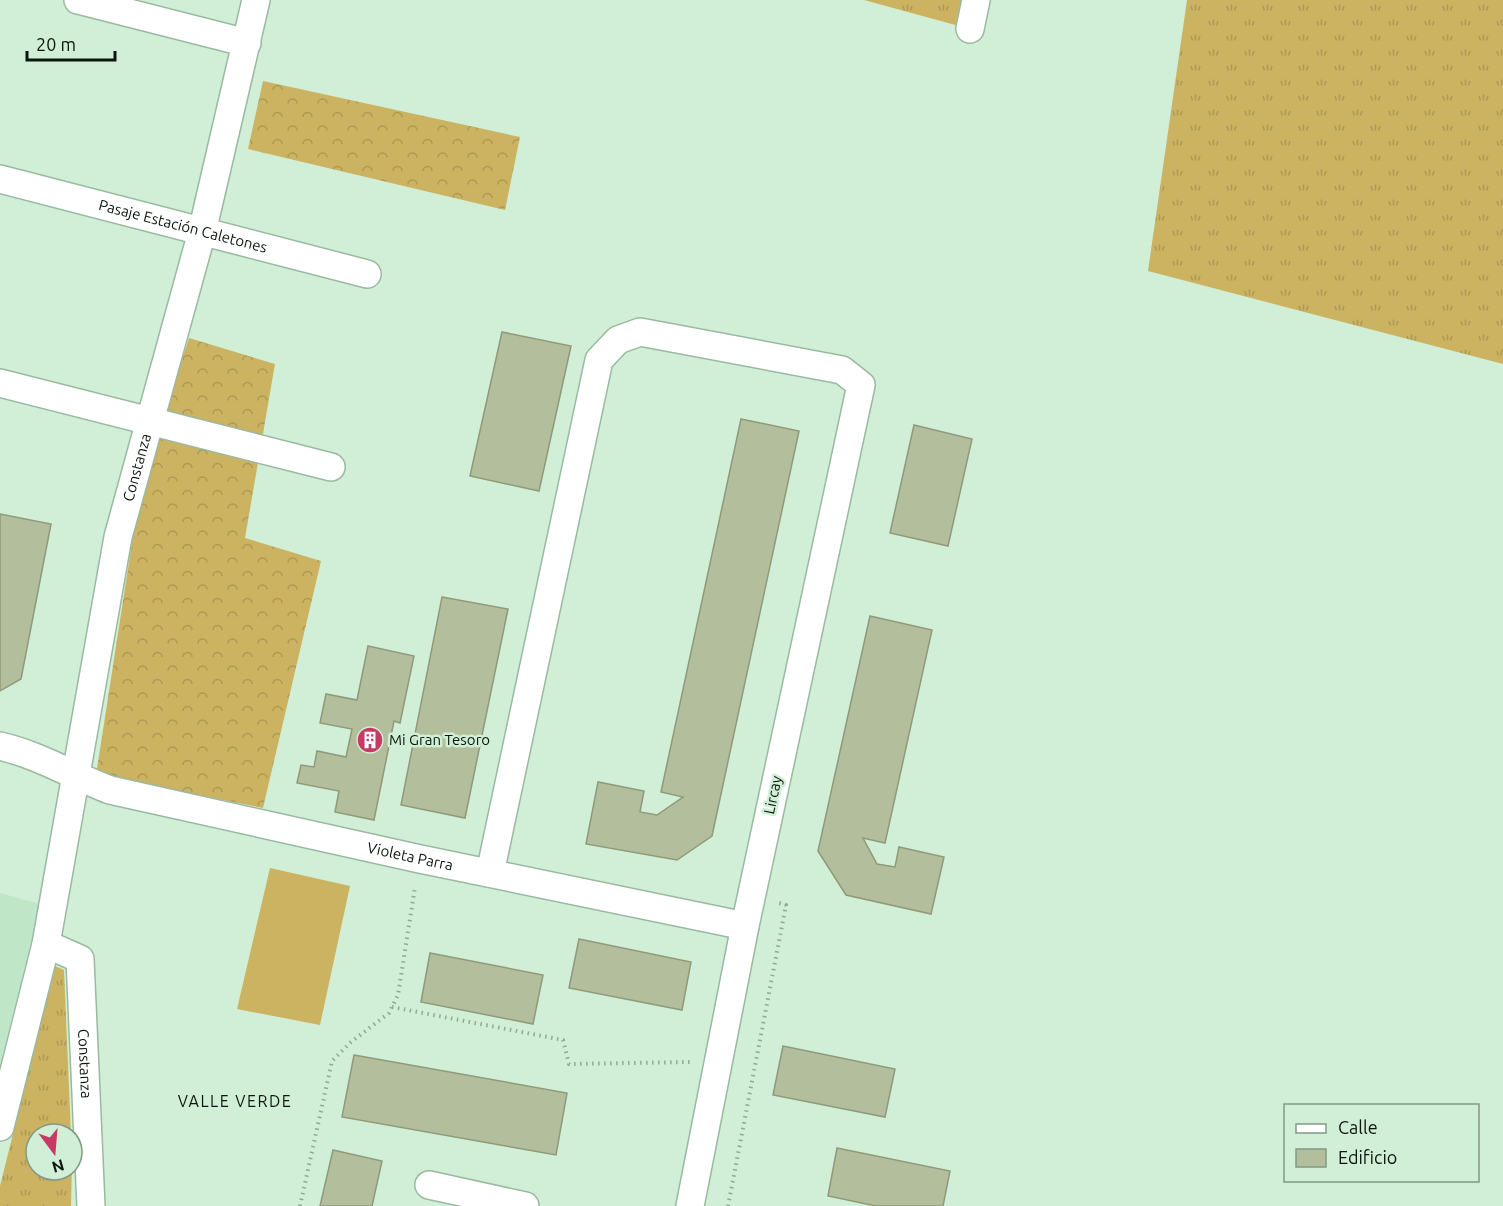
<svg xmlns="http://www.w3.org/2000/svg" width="1503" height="1206" viewBox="0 0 1503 1206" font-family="Ubuntu,sans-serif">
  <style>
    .built { fill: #c0e6c8 }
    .grass { fill: url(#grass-tufts) }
    .forest { fill: url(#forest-crowns) }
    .pitch { fill: #cbb361 }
    .building { fill: #b3be9d; stroke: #8f9a7a; stroke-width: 1.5 }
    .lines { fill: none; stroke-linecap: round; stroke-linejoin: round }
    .minor-casing { stroke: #9ab9a1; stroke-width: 30 }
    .path { stroke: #90a995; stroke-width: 4; stroke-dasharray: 1.5 4.5; stroke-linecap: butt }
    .minor { stroke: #fff; stroke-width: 27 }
    .labels { text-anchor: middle; stroke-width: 5; stroke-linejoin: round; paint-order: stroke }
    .street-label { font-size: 15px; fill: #0b170e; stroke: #d0efd6 }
    .poi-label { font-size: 15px; fill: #0b170e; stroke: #d0efd6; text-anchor: start }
    .neighbourhood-label { font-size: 16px; letter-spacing: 1.5px; fill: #0b170e; stroke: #d0efd6 }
  </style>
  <defs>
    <pattern id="grass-tufts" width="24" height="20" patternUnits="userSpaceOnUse" patternTransform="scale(1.5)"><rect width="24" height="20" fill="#cbb361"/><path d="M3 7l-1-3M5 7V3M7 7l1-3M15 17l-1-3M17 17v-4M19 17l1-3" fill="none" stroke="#ad9953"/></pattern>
    <pattern id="forest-crowns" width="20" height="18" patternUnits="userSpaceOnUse" patternTransform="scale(1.5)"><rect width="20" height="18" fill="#cbb361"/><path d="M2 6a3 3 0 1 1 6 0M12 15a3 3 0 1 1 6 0" fill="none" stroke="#ad9953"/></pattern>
  </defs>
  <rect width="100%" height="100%" fill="#d0efd6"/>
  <path class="built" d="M 0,893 L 40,904 L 0,1064 Z"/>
  <path class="grass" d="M 864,0 L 976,0 L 970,29 Z
    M 1187,0 L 1503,0 L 1503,364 L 1148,271 Z
    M 55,966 L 64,970 L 71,1134 L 36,1134 L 36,1170 L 72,1170 L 72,1162 L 71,1206 L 0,1206 L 0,1186 Z"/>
  <path class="forest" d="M 263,81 L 520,137 L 505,210 L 248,149 Z
    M 189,338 L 275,364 L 245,538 L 321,561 L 263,808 L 96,775 L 134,530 L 162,421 Z"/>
  <path class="pitch" d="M 270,868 L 350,886 L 320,1025 L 237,1009 Z"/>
  <path class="building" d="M 502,332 L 571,346 L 539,491 L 470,476 Z
    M 741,419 L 799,431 L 712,836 L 677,860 L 586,844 L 598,782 L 644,791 L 640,812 L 657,815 L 683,797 L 661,792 Z
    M 914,425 L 972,439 L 948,546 L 890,533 Z
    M 0,514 L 51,524 L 21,679 L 0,691 Z
    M 442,597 L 508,609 L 465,818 L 401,805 Z
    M 870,616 L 932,630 L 885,843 L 863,838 L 877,864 L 895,867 L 899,847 L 944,857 L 931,914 L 846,895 L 818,851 Z
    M 368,646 L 414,656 L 400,723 L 394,721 L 374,820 L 335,812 L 339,791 L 297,783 L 301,765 L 314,767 L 317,751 L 346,757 L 352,729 L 320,723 L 326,694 L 357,700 Z
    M 579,939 L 691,962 L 682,1010 L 569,988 Z
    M 430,953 L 543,975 L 533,1024 L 421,1002 Z
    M 783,1046 L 895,1069 L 885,1117 L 773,1095 Z
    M 354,1055 L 567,1093 L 556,1155 L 342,1117 Z
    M 837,1148 L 950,1171 L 943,1206 L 876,1206 L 828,1196 Z
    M 333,1150 L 382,1161 L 372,1206 L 320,1206 Z"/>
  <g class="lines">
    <defs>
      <g id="minor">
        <path d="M 78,0 L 247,43"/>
        <path d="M 970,29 L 976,0"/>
        <path id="s1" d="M 0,179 L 367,274"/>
        <path d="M 0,383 L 331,467"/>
        <path id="s2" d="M 0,746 C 39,755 73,776 110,790 L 420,859 L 745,926"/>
        <path d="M 490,873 L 599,360 L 618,340 L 640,332 L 842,370 L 861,385 L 745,926 L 690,1206"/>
        <path id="s3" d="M 46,944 L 80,959 L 91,1206"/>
        <path id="s4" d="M 0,1127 L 46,944 L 118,537 L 202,232 L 256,0"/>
        <path d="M 429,1185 L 525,1206"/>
      </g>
    </defs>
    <use href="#minor" class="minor-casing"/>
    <path class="path" d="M 392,1007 L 563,1040 L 569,1064 L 690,1062
      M 300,1206 L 332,1061 L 351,1042 L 389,1013 L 398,995 L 415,887
      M 728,1206 L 786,905 L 779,903"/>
    <use href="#minor" class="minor"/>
  </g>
  <defs>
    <symbol id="building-disc" viewBox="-11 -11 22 22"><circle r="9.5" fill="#c83a66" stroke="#d0efd6"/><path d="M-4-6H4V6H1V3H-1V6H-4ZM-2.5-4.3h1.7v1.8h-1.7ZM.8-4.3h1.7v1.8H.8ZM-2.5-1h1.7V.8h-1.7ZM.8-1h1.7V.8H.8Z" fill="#fff"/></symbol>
  </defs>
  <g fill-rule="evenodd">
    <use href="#building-disc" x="355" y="725" width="30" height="30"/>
  </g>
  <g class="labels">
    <g class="street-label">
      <text dy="5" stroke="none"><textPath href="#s1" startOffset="189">Pasaje Estación Caletones</textPath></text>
      <text dy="5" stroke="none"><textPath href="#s4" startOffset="674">Constanza</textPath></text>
      <text transform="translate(773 795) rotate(-78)" y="5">Lircay</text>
      <text dy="5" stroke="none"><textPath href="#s2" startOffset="426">Violeta Parra</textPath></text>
      <text dy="5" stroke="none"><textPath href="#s3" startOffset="142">Constanza</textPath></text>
    </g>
    <g class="poi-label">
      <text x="389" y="745">Mi Gran Tesoro</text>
    </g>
    <g class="neighbourhood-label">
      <text x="235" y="1107">VALLE VERDE</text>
    </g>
  </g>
  <rect x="1284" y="1104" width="195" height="78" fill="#d0efd6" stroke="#819986" stroke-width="1.5"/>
  <rect x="1296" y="1124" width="30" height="9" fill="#ffffff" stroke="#819986" stroke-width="1.5"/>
  <text x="1338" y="1134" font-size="18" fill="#0b170e">Calle</text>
  <rect x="1296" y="1149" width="30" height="18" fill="#b3be9d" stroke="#819986" stroke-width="1.5"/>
  <text x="1338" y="1164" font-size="18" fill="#0b170e">Edificio</text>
  <g transform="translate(54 1152) rotate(164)"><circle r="28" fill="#d0efd6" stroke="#819986" stroke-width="1.5"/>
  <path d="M0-4.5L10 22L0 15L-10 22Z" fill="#c83a66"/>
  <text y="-9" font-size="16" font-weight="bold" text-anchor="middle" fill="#0b170e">N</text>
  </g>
  <path d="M27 51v9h88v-9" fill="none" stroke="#0b170e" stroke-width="3"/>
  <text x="36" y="51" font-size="18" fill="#0b170e" stroke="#d0efd6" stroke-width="4.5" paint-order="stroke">20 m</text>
</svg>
